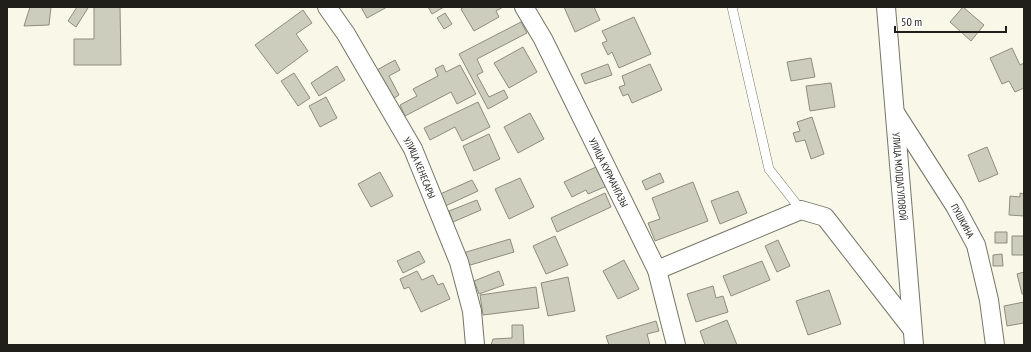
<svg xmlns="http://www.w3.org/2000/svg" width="1031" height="352" viewBox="0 0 1031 352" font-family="'PT Sans Narrow',sans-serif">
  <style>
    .building { fill: #cdcdbd; stroke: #8d8d7e }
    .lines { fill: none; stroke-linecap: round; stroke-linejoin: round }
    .lane-casing { stroke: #757567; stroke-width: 10 }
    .street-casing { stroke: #757567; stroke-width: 20 }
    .lane { stroke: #fff; stroke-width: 9 }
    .street { stroke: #fff; stroke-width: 18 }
    .labels { text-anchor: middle; stroke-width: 3.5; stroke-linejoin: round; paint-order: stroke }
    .street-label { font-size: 10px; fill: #201f1a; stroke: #fff }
  </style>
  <rect width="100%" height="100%" fill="#f9f8e8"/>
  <path class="building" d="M 30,7 L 51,7 L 49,25 L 24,26 Z
    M 77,7 L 86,7 L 88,8 L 76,27 L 68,21 Z
    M 94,7 L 120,7 L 121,65 L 74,65 L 74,39 L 94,39 Z
    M 361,7 L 387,7 L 367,18 Z
    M 428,7 L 444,7 L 432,14 Z
    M 464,7 L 503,7 L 496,11 L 499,17 L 474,31 L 461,9 Z
    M 564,7 L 594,7 L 600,20 L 575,32 Z
    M 963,7 L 984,25 L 971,41 L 950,22 Z
    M 303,10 L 312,23 L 296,34 L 308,51 L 277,74 L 255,45 Z
    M 445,13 L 452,24 L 444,29 L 437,18 Z
    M 634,17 L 651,54 L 619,68 L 612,52 L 608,55 L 602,43 L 607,41 L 602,31 Z
    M 521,22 L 527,33 L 477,59 L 483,72 L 477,75 L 489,97 L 504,90 L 508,98 L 488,109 L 459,54 Z
    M 523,47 L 537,72 L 509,88 L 494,63 Z
    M 1012,48 L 1020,65 L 1024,63 L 1024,88 L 1015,92 L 1009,81 L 1002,84 L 990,58 Z
    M 811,58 L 815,77 L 791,81 L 787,62 Z
    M 395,60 L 400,70 L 389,76 L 399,95 L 391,100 L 375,71 Z
    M 608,64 L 612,75 L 585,84 L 581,74 Z
    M 650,64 L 662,90 L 632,103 L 628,94 L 623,96 L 619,87 L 625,85 L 622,76 Z
    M 443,65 L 446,72 L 460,65 L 476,94 L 457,104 L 451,92 L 405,116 L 400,105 L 417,96 L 413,89 L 438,76 L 435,69 Z
    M 337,66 L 345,80 L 319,96 L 311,83 Z
    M 294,73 L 310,98 L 298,106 L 281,81 Z
    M 831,83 L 835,107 L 810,111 L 806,86 Z
    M 326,97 L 337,118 L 320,127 L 309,106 Z
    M 478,102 L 490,127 L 462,141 L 455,127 L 430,140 L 424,128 Z
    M 530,113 L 544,139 L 518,153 L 504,127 Z
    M 812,117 L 824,154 L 811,159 L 805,140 L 796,142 L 793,133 L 800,131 L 797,122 Z
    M 489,134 L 500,159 L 474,171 L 463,146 Z
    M 987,147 L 998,174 L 979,182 L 968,155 Z
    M 598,166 L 607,186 L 588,194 L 586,190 L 572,197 L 564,182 Z
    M 380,172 L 393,196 L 371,207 L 358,184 Z
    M 660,173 L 664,182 L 646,190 L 642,181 Z
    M 520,178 L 534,207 L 509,219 L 495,189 Z
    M 472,180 L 478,191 L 443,207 L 438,195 Z
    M 693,182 L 708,221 L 655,241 L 648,223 L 660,219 L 652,198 Z
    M 738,191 L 747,213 L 720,224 L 711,201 Z
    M 605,193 L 611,207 L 557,232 L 551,218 Z
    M 1020,193 L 1024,194 L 1024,216 L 1009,215 L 1010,196 L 1020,197 Z
    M 477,200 L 481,210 L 453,222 L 449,211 Z
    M 995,232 L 1007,232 L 1007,243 L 995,243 Z
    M 555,236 L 568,265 L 546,274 L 533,246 Z
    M 1012,236 L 1024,236 L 1024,255 L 1012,255 Z
    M 510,239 L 514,252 L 467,266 L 463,253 Z
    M 778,240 L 790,266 L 777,272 L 765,246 Z
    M 419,251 L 425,262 L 403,273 L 397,261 Z
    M 1002,254 L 1003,266 L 993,266 L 993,255 Z
    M 624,260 L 639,289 L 618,299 L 603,271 Z
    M 762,261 L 770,280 L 731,296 L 723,276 Z
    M 417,271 L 422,280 L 433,275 L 438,285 L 443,283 L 450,299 L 421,312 L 409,287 L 404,289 L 400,279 Z
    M 499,271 L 504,285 L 479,294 L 474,281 Z
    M 1024,272 L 1024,294 L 1022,294 L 1017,274 Z
    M 568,277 L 575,311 L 548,316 L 541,283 Z
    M 713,286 L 716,298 L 723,296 L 728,312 L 696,322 L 687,294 Z
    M 536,287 L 539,308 L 483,315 L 480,295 Z
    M 829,290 L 841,324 L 808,335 L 796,301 Z
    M 1024,302 L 1024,323 L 1007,326 L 1004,306 Z
    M 727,320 L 737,345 L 705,345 L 700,331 Z
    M 656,321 L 659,331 L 647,334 L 650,345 L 609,345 L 606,336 Z
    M 512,325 L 523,325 L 524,345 L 491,345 L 493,339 L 512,338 Z"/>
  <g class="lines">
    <defs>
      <path id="lane" d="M 732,7 L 769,169 L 801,210"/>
      <g id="street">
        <path id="s1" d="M 327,7 L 346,34 L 413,149 L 459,262 L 472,311 L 475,345"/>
        <path id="s2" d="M 524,7 L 543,39 L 657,270 L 676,345"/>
        <path id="s3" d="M 886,7 L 914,345"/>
        <path id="s4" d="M 896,114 L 955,206 L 976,245 L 989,300 L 995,345"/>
        <path d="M 657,270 L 801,210 L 825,217 L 912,329"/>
      </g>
    </defs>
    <use href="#lane" class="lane-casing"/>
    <use href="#street" class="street-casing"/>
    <use href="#lane" class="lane"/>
    <use href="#street" class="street"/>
  </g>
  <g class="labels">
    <g class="street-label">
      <text dy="4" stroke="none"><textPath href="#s1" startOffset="186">УЛИЦА КЕНЕСАРЫ</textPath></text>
      <text dy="4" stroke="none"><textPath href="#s2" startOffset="186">УЛИЦА КУРМАНГАЗЫ</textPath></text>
      <text dy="4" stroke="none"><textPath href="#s3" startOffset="170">УЛИЦА МОЛДАГУЛОВОЙ</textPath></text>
      <text dy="4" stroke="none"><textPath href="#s4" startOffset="126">ПУШКИНА</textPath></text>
    </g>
  </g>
  <rect width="1031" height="352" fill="none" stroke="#201f1a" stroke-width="16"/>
  <path d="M895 26v6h111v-6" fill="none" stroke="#201f1a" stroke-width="2"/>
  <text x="901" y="26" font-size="12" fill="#201f1a" stroke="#ffffff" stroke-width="3" paint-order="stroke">50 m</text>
</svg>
